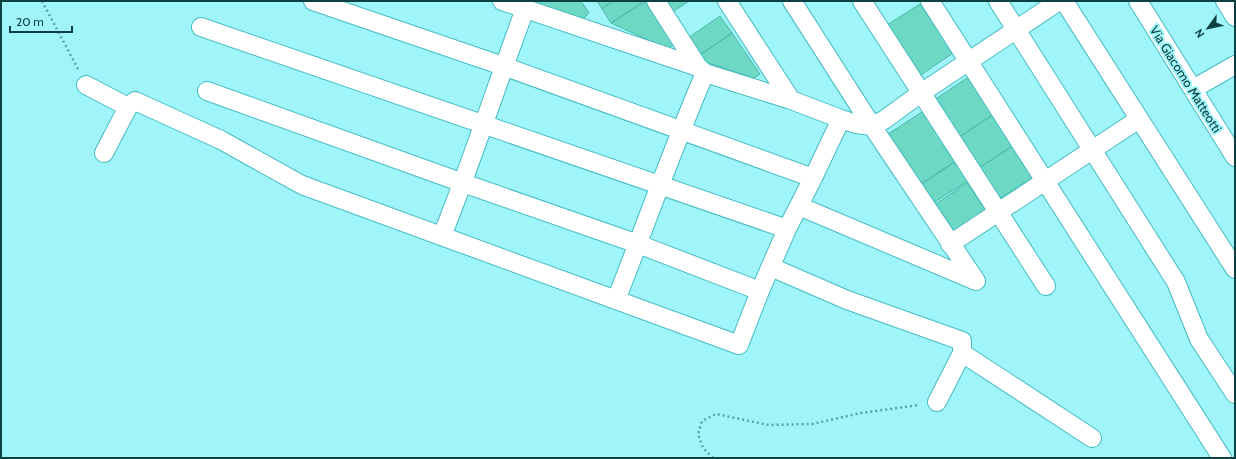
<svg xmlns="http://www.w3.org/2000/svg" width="1236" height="459" viewBox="0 0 1236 459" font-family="Cabin,sans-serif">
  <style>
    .building { fill: #6dd9c5; stroke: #4bb9a6 }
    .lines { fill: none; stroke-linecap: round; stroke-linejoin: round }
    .street-casing { stroke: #46bcc2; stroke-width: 20 }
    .path { stroke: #5ca2a6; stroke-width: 2.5; stroke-dasharray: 2 3; stroke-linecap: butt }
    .street { stroke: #fff; stroke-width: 18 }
    .labels { text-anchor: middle; stroke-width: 4; stroke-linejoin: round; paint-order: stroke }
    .street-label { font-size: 13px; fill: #0c4043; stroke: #9ff5fa }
  </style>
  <rect width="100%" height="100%" fill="#9ff5fa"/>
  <path class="building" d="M 531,1 L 581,1 L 589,13 L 581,21 L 533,4 Z
    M 597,1 L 613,1 L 602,9 Z
    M 613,1 L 644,1 L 611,23 L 602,9 Z
    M 664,1 L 689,1 L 671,13 Z
    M 645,2 L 646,4 L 650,3 L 676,42 L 668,49 L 611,23 Z
    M 920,4 L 953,53 L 918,77 L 884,27 Z
    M 720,16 L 732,33 L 700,55 L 688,38 Z
    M 732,33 L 760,74 L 754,78 L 702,61 L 700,55 Z
    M 970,76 L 994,114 L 956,139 L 931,102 Z
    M 925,110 L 959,159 L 920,184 L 888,134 Z
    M 994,114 L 1014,145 L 976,170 L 956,139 Z
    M 1014,145 L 1035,176 L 996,201 L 976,170 Z
    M 959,159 L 971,179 L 933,203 L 921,185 Z
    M 967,183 L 985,210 L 952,232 L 934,205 Z"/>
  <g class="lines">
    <defs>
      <path id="street" d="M 313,1 L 503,66 L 813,178
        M 502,1 L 698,67 L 705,73 L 791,100 L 841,119 L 856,124 L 872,126 L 884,120 L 921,93 L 1059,1
        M 656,1 L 698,67
        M 727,1 L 791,100
        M 792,1 L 872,126 L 976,281
        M 862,1 L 1046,286
        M 930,1 L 1222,458
        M 998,1 L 1176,282 L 1199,339 L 1235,394
        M 1064,1 L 1235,269
        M 1138,1 L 1235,157
        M 1225,1 L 1235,17
        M 201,27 L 787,229
        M 86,85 L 128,107 L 135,101 L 221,140 L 302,185 L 739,345 L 760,291 L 787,229 L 813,178 L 841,119
        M 1193,89 L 1235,65
        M 207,91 L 463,183 L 638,244 L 760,291
        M 104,153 L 128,107
        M 799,206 L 976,281
        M 442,236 C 472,161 497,84 525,9
        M 950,244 L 1139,119
        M 771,267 L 847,300 L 962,341 L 962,353 L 937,402
        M 616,300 C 646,224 673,147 705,73
        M 962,353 L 1092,438"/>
    </defs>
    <use href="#street" class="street-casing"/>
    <path class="path" d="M 42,1 L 78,69
      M 713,458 L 703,448 L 698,434 L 702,421 L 716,414 L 769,425 L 812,424 L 861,413 L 919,405"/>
    <use href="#street" class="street"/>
  </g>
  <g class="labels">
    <g class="street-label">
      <text transform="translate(1186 79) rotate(58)" y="5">Via Giacomo Matteotti</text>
    </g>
  </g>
  <rect width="1236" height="459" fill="none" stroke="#0c4043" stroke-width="4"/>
  <g transform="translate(1208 28) rotate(237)" stroke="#9ff5fa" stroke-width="3" paint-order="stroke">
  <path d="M0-3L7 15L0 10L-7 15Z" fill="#0c4043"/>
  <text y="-6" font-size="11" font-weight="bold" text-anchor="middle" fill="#0c4043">N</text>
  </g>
  <path d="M10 26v6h62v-6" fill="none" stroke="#0c4043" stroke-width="2"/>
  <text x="16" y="26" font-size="12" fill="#0c4043" stroke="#9ff5fa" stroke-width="3" paint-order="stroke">20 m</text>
</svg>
